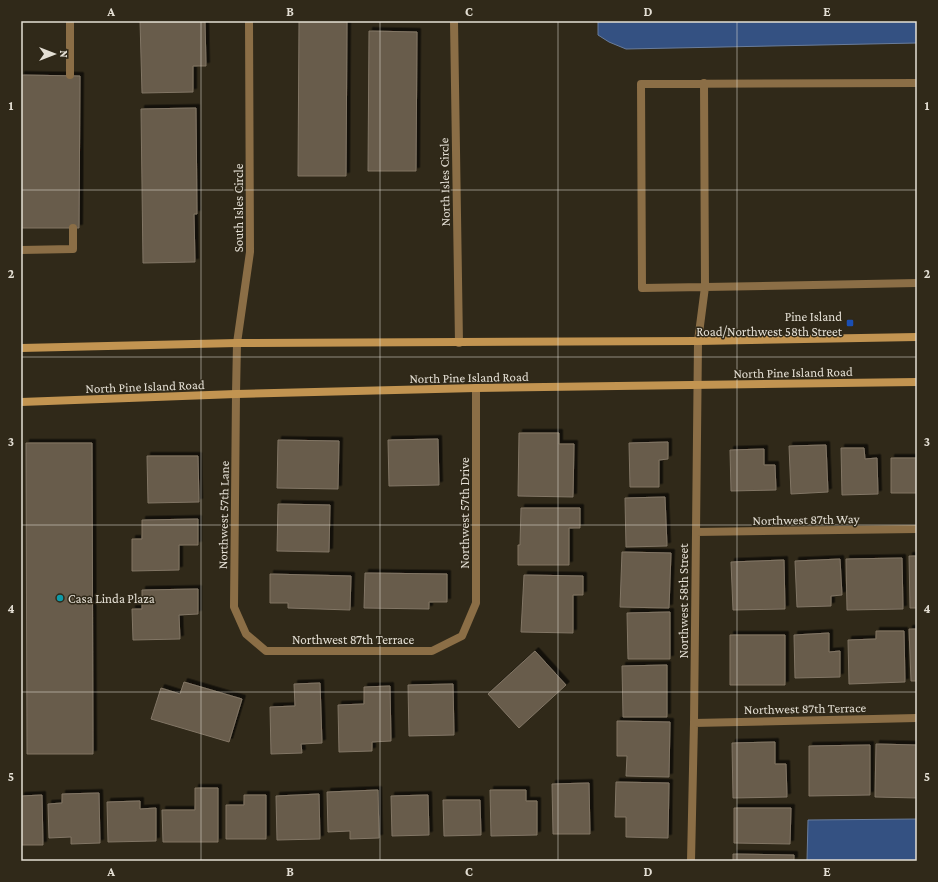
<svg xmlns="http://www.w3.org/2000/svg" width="938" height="882" viewBox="0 0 938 882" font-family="'Crimson Pro',serif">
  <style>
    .water { fill: #345182; stroke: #697c9b }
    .building { fill: #675b4b; stroke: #827665; filter: url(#shadow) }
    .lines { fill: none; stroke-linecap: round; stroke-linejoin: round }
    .service { stroke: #8b6e46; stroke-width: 8 }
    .minor { stroke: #8b6e46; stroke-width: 8 }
    .secondary { stroke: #c29451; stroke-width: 8 }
    .grid { fill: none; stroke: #e4dfd4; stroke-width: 1; stroke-opacity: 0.55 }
    .transit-dot { fill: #1a4fb4; stroke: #302919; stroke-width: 1.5 }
    .culture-dot { fill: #0f9aa8; stroke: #302919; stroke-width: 1.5 }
    .labels { text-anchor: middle; stroke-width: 3; stroke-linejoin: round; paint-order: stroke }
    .street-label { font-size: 13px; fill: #e4dfd4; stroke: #302919 }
    .poi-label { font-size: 13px; fill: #e4dfd4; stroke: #302919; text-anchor: end }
    .neatline { fill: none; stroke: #e4dfd4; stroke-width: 1.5 }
    .grid-label { font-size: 13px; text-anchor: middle; font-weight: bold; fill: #e4dfd4 }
  </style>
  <defs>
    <filter id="shadow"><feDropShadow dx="3.5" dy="-3.5" stdDeviation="0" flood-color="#0009"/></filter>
  </defs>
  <rect width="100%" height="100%" fill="#302919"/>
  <path class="water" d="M 598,21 L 917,21 L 917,43 L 626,49 L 609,42 L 598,35 Z
    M 917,819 L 917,861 L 807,861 L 808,820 Z"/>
  <path class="building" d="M 140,21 L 205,21 L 206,66 L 193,66 L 193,92 L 142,93 Z
    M 299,21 L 347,21 L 346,176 L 298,176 Z
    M 369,31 L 417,32 L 416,171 L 368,171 Z
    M 21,75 L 80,76 L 79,228 L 21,228 Z
    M 196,108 L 197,214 L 194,214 L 195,262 L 143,263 L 141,109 Z
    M 519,433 L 559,433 L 559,444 L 574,444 L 573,497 L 518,496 Z
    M 438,439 L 439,485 L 389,486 L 388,440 Z
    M 278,440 L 339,441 L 338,489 L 277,488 Z
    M 668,442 L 668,459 L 659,460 L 659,487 L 630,487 L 629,443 Z
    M 26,443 L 92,443 L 93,754 L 27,754 Z
    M 826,445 L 828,492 L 791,494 L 789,446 Z
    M 841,448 L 864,448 L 865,459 L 877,458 L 878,494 L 842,495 Z
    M 764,449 L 764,465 L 775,465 L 776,490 L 731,491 L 730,450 Z
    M 147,456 L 198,456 L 199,502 L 148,503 Z
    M 891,458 L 917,458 L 917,493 L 891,493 Z
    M 665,497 L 667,546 L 626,547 L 625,498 Z
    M 278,504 L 330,505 L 329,552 L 277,551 Z
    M 521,508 L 580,508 L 580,528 L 569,528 L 569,565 L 518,565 L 518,545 L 520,545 Z
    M 198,519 L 198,545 L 179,545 L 179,570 L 132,571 L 132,539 L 142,539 L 142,520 Z
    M 622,552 L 671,553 L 669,608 L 620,607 Z
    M 909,556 L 917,556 L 917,608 L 910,608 Z
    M 902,558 L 903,609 L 847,610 L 846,559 Z
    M 840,559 L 842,595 L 831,596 L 831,606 L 797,607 L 795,561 Z
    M 784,560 L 785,609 L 733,610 L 731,562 Z
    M 365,573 L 447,574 L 447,602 L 429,602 L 429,609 L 364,608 Z
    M 270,574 L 351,576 L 350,610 L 288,608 L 288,603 L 270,603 Z
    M 524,575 L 583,576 L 583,595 L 573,595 L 573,633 L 521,632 Z
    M 198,589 L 198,614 L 179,615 L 180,639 L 133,640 L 132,609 L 142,609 L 142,590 Z
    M 670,612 L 670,659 L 628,659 L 627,613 Z
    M 909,629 L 917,629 L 917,681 L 911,681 Z
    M 876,631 L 904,631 L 905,682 L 849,684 L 848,640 L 876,639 Z
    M 829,633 L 829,652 L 840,651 L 840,677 L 795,678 L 794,635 Z
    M 730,635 L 785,635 L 785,685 L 730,685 Z
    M 535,651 L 566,685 L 519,728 L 488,694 Z
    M 667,665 L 667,717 L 623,717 L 622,666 Z
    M 184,682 L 242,699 L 229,742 L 151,719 L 161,688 L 180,694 Z
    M 320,683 L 322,743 L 301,744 L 302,753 L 271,754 L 270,707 L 295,706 L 294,684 Z
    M 453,684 L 454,735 L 409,736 L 408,685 Z
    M 390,686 L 391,741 L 372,742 L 372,751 L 339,752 L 338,705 L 364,704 L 364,687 Z
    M 617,721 L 670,722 L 669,777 L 626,776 L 627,756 L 617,756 Z
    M 775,742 L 775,764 L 786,764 L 787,797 L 733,798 L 732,743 Z
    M 876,744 L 917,745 L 917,798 L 875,797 Z
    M 870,745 L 870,795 L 809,796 L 809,746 Z
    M 616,782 L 669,783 L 668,838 L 626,837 L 626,817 L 615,817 Z
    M 589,783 L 590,834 L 553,834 L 552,784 Z
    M 195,788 L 218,788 L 218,842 L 163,842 L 162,810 L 195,810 Z
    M 378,790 L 379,838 L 350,839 L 350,831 L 328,832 L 327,792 Z
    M 490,790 L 526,790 L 526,801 L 537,801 L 537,835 L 491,836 Z
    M 99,793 L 100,843 L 71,844 L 71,837 L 49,838 L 48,804 L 62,803 L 62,794 Z
    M 319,794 L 320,839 L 277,840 L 276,796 Z
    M 42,795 L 43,845 L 21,845 L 21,796 Z
    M 244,795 L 266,795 L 266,839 L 226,839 L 226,805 L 244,805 Z
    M 428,795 L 429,835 L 392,836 L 391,796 Z
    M 443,800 L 480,800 L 481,835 L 444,836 Z
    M 140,801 L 140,809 L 156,808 L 156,841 L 108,842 L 107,802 Z
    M 734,808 L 791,808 L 790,844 L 734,843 Z
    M 733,854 L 794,855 L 794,861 L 733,861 Z"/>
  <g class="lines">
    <path class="service" d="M 70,21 L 70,75
      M 454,21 L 459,343
      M 704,83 L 705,287 L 642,288 L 641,84 L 917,83
      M 21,250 L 73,249 L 73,228
      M 698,341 L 705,287 L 917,283
      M 236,394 L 237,343 L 250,252 L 249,21"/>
    <path class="minor" d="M 236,394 L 234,607 L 246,634 L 266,651 L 432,651 L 462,636 L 476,603 L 476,388
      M 696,532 L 917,529
      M 694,723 L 917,718
      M 691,861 L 694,723 L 698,341"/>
    <path class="secondary" d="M 21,348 L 237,343 L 698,341 L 917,337
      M 21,402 L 236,394 L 476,388 L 917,382"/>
  </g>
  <path class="grid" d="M 201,21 L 201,861M 380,21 L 380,861M 558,21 L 558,861M 737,21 L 737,861M 21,190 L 917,190M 21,357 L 917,357M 21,525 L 917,525M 21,692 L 917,692"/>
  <rect class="transit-dot" x="846" y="319" width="8" height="8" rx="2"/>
  <circle class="culture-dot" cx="60" cy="598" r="4"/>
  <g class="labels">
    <g class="street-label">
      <text transform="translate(444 182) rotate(-91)" y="5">North Isles Circle</text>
      <text transform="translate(238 208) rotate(-90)" y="5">South Isles Circle</text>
      <text transform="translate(793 372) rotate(-1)" y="5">North Pine Island Road</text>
      <text transform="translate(469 377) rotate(-1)" y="5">North Pine Island Road</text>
      <text transform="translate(145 386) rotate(-2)" y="5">North Pine Island Road</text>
      <text transform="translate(464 513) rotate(-90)" y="5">Northwest 57th Drive</text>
      <text transform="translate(223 515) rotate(-89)" y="5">Northwest 57th Lane</text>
      <text transform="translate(806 519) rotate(-1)" y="5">Northwest 87th Way</text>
      <text transform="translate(683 601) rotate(-90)" y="5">Northwest 58th Street</text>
      <text x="353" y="644">Northwest 87th Terrace</text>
      <text transform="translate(805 708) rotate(-1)" y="5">Northwest 87th Terrace</text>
    </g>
    <g class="poi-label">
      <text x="842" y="321">Pine Island<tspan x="842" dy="15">Road/Northwest 58th Street</tspan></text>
      <text x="68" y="603" text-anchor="start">Casa Linda Plaza</text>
    </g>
  </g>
  <rect width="938" height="882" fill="none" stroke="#302919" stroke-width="44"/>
  <g transform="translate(54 54) rotate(90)" stroke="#302919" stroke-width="3" paint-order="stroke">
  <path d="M0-3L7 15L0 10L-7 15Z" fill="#e4dfd4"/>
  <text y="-6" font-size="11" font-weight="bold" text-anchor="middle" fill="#e4dfd4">N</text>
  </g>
  <rect x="22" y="22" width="894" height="838" class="neatline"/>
  <g class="grid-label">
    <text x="111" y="16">A</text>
    <text x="290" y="16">B</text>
    <text x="469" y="16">C</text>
    <text x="648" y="16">D</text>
    <text x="827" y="16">E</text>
    <text x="11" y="110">1</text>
    <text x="927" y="110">1</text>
    <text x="11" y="278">2</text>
    <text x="927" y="278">2</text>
    <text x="11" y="446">3</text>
    <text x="927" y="446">3</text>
    <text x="11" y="613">4</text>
    <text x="927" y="613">4</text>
    <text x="11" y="781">5</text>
    <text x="927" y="781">5</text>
    <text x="111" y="876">A</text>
    <text x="290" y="876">B</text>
    <text x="469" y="876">C</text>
    <text x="648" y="876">D</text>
    <text x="827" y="876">E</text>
  </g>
</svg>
